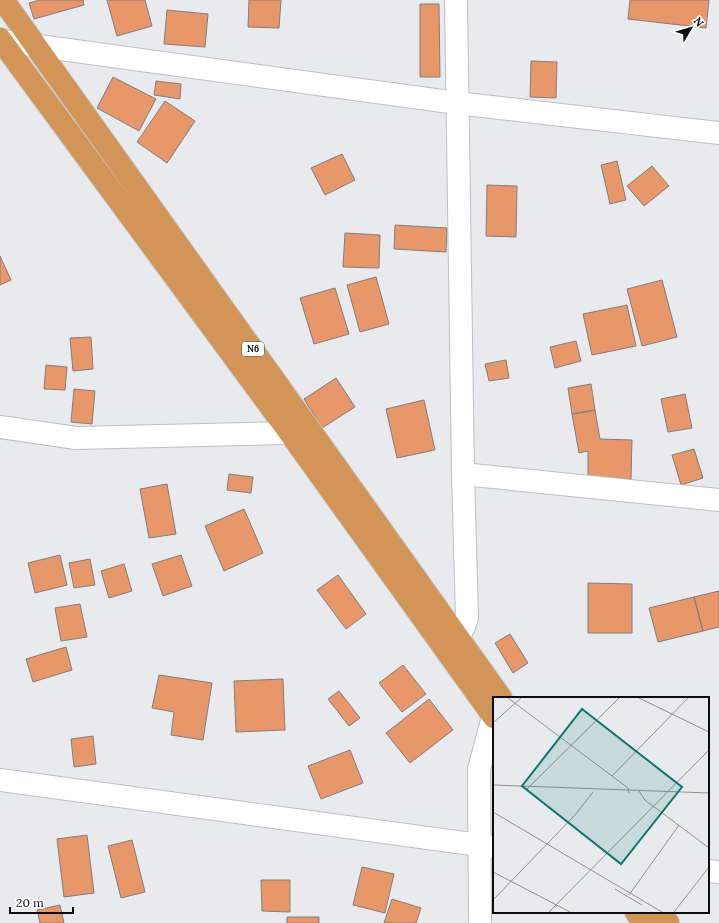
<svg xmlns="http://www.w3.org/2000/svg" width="719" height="923" viewBox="0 0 719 923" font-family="Lora,serif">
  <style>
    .building { fill: #e79769; stroke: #817e7c }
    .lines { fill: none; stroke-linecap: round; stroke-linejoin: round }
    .minor-casing { stroke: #bdbfc3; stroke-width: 24 }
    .highway-casing { stroke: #c5c5c5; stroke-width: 24 }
    .minor { stroke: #fff; stroke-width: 22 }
    .highway { stroke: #d39457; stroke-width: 22 }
    .labels { text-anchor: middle; stroke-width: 4; stroke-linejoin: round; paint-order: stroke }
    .shield { fill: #fff; stroke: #555556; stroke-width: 1 }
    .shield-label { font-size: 9px; font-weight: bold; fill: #0c0c0d }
    .inset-road { fill: none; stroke: #919194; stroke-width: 1 }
    .view { fill: #0f766e; fill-opacity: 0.15; stroke: #0f766e; stroke-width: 2 }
    .inset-edge { fill: none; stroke: #0c0c0d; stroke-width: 2 }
  </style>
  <rect width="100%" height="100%" fill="#e9eaee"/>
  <path class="building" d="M 40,0 L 83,0 L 84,5 L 34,19 L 29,3 Z
    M 107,0 L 145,0 L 152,26 L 117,36 Z
    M 249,0 L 281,0 L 279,28 L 248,27 Z
    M 630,0 L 709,0 L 706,28 L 628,19 Z
    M 420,4 L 439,4 L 440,77 L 420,77 Z
    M 167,10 L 208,14 L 205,47 L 164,44 Z
    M 531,61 L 557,62 L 556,98 L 530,97 Z
    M 113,77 L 156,99 L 139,131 L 97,108 Z
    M 156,81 L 181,84 L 180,99 L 154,95 Z
    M 165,101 L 195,121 L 167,163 L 137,142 Z
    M 342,154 L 355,180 L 325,195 L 311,168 Z
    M 617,161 L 626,200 L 610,204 L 601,165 Z
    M 652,166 L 669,186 L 644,206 L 627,186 Z
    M 487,185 L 517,186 L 516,237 L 486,236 Z
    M 395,225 L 447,228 L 446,252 L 394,249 Z
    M 345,233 L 380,235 L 379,268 L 343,267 Z
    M 0,256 L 11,280 L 0,285 Z
    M 376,277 L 389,324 L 360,332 L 347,285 Z
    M 662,280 L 677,337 L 642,346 L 627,289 Z
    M 335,288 L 349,334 L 314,344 L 300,298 Z
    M 627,305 L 636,346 L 592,355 L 583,314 Z
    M 91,337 L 93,369 L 73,371 L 70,338 Z
    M 576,341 L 581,361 L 555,368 L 550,347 Z
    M 506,360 L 509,378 L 489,381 L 485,364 Z
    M 46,365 L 67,367 L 65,390 L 44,389 Z
    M 336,378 L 355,407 L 322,428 L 304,399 Z
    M 591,384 L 595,410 L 572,414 L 568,388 Z
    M 74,389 L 95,391 L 92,424 L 71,422 Z
    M 685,394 L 692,428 L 668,432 L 661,399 Z
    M 424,400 L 435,450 L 397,458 L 386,409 Z
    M 595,410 L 600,439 L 632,440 L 631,479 L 588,477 L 588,451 L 579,453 L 572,414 Z
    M 694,449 L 703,478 L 681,485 L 672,455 Z
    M 229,474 L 253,477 L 251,493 L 227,490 Z
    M 167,484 L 176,534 L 149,538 L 140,489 Z
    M 244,509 L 263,553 L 224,571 L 205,526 Z
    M 60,555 L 67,585 L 35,593 L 28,563 Z
    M 181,555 L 192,586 L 163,596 L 152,564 Z
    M 90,559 L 95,585 L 74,588 L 69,563 Z
    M 124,564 L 132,591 L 109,598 L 101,571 Z
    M 338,575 L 366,614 L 346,629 L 317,590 Z
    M 588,583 L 632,584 L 632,633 L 588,633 Z
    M 719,591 L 719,627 L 703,631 L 694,597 Z
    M 694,597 L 703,631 L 658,642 L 649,608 Z
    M 80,604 L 87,637 L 61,641 L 55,608 Z
    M 510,634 L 528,663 L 513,673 L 495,643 Z
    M 66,647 L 72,670 L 33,682 L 26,659 Z
    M 403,665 L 426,694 L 402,712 L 379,683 Z
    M 159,675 L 212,683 L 203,740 L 171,735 L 174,712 L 152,708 Z
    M 283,679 L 285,730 L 236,732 L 234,681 Z
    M 339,691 L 360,718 L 349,726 L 328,699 Z
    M 429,699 L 453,730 L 410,763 L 386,733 Z
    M 93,736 L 96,764 L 74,767 L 71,739 Z
    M 350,750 L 363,783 L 321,799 L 308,766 Z
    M 87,835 L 94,893 L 64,897 L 57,839 Z
    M 132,840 L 145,892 L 121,898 L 108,846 Z
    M 362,867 L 394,874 L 385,913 L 353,905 Z
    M 261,880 L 290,880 L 290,912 L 262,911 Z
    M 392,899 L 421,908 L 416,923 L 384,923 Z
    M 60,905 L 64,923 L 40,923 L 37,910 Z
    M 287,917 L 319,917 L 319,923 L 287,923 Z"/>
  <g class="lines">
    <defs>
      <path id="minor" d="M 2,41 L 457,103 L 719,133
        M 0,427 L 76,438 L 290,433
        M 463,474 L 719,500
        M 444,647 C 458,638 463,634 467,617 L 463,474 L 456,0
        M 0,780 L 494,847
        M 708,871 L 719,872
        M 480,923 L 479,769 L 494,713"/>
      <path id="highway" d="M 3,0 L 501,698
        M 0,39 L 290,433 L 494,717
        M 636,912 L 644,923
        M 660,912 L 668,923"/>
    </defs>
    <use href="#minor" class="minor-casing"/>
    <use href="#highway" class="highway-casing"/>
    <use href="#minor" class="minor"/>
    <use href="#highway" class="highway"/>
  </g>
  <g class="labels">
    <rect class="shield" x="242" y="342" width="22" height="14" rx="3"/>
    <g class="shield-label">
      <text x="253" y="352">N6</text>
    </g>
  </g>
  <g transform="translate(493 697)">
    <rect width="216" height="216" fill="#e9eaee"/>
    <path class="inset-road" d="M 15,1 L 135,91 L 136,96M 146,1 L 216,35M 0,26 L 28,1M 119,79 L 195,1M 0,88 L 216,96M 33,93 L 126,1M 146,94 L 152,103 L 216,151M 0,115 L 169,215M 0,175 L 77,215M 122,192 L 149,208M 136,198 L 186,128M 0,203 L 82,118 L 100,95M 56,215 L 216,53M 181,215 L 216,170"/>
    <path class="view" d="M 89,12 L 189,90 L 128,167 L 29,89 Z"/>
    <rect width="216" height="216" class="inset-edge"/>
  </g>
  <g transform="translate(691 28) rotate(52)" stroke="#ffffff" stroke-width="3" paint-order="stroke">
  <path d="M0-3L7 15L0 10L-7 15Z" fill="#0c0c0d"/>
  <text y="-6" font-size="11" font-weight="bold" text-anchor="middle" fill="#0c0c0d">N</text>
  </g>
  <path d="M10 907v6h63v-6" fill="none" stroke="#0c0c0d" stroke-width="2"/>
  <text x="16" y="907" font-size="12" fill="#0c0c0d" stroke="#ffffff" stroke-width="3" paint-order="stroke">20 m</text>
</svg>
